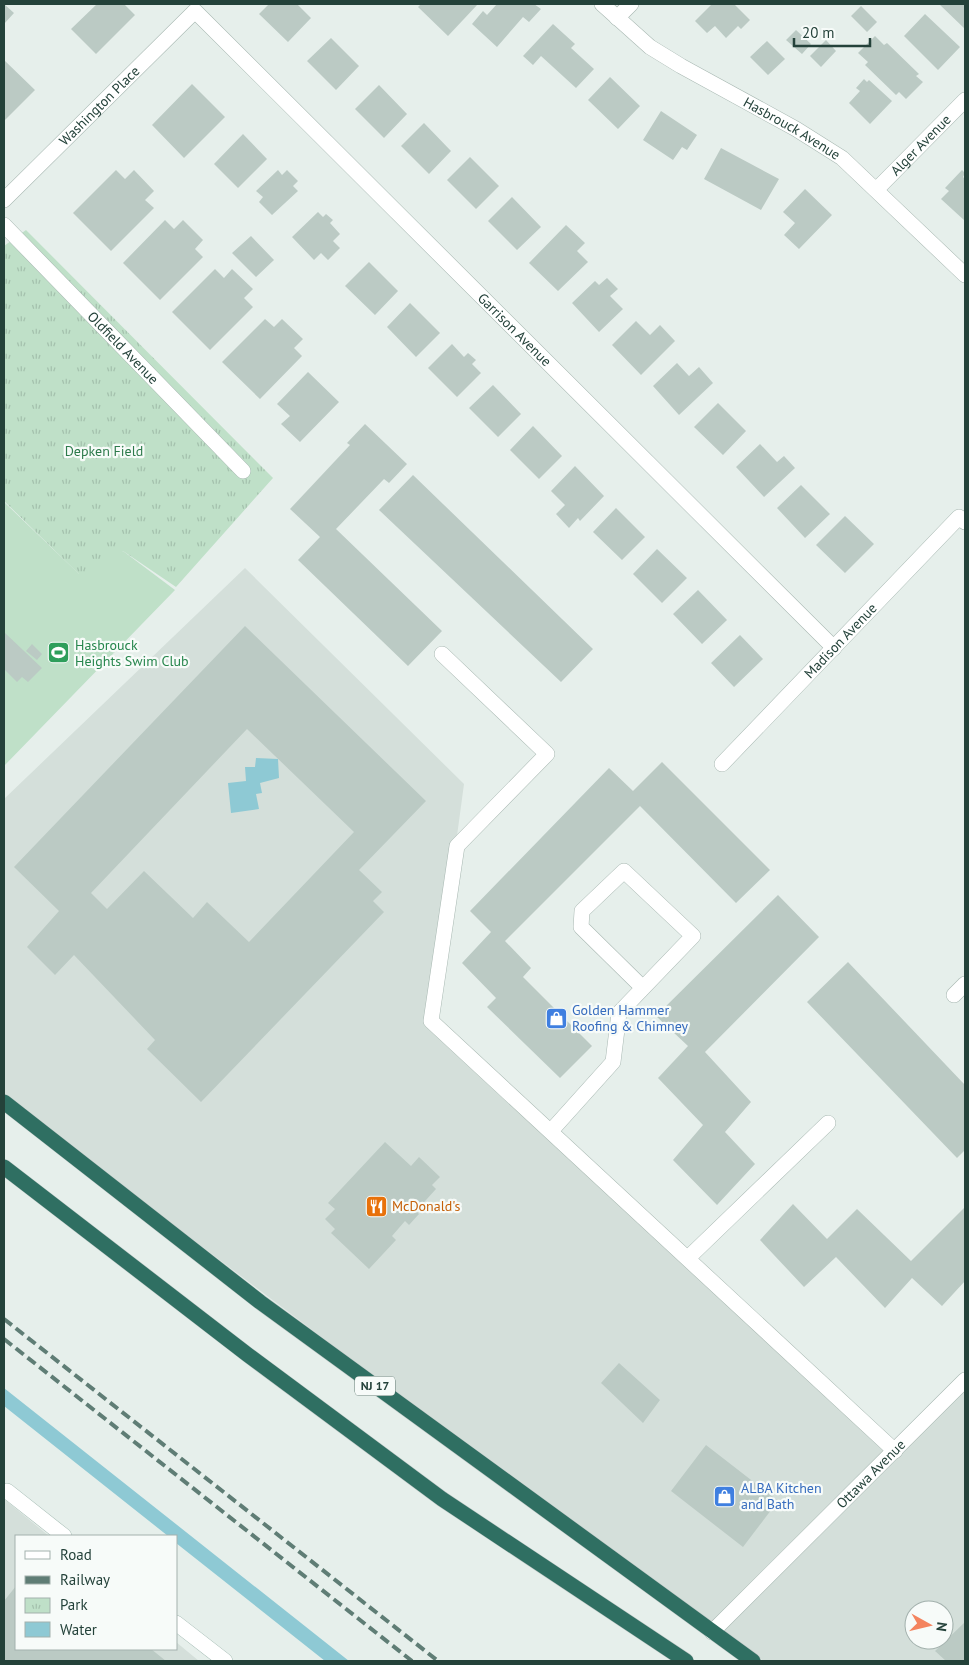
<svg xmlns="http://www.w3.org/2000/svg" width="969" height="1665" viewBox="0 0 969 1665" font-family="'PT Sans',sans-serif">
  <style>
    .built { fill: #d4dfda; fill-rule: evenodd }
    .grass { fill: #bfe0c8 }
    .park { fill: url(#park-tufts) }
    .water { fill: #8ec9d4 }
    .building { fill: #bbcac4; fill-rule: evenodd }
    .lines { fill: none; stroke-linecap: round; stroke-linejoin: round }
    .street-casing { stroke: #a8b8b2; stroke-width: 16 }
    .secondary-casing { stroke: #a4bbb3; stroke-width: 16 }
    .highway-casing { stroke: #c2cac8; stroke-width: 16 }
    .street { stroke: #fff; stroke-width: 15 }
    .secondary { stroke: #fff; stroke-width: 15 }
    .highway { stroke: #2f6f62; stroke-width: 15 }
    .rail { stroke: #5f7d75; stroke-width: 4; stroke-dasharray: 10 5; stroke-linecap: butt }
    .labels { text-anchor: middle; stroke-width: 4.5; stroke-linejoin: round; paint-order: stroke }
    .shield { fill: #f7fbf9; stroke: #637a73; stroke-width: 1 }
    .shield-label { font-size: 12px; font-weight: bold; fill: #24423a }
    .street-label { font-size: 14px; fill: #24423a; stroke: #f7fbf9 }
    .park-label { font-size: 14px; fill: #2d7a4b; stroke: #f7fbf9 }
    .leisure-label { font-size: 14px; fill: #27864d; stroke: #f7fbf9; text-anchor: start }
    .shop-label { font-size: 14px; fill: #366cbe; stroke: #f7fbf9; text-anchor: start }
    .food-label { font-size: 14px; fill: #c56008; stroke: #f7fbf9; text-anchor: start }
  </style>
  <defs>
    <pattern id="park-tufts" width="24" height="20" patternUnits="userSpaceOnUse" patternTransform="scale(1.25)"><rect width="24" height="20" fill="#bfe0c8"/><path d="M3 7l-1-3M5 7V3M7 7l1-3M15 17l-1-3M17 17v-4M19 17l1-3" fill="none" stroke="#a4c1ad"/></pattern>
  </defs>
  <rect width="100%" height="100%" fill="#e6efeb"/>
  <path class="built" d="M 245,568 L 464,784 L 432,1021 L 895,1451 L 965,1381 L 965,1661 L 764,1661 L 712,1632 L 4,1097 L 4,799 ZM 914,1610 L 944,1610 L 944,1640 L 914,1640 Z
    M 4,1499 L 49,1536 L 16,1536 L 16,1649 L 176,1649 L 176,1642 L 199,1661 L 4,1661 Z"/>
  <path class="grass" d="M 4,502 L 79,574 L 123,551 L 175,590 L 4,766 Z"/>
  <path class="park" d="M 26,230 L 273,478 L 176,587 L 123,551 L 86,581 L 4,501 L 4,246 Z"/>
  <path class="water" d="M 256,758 L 278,759 L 279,778 L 260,783 L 262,793 L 256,794 L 259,809 L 231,813 L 228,783 L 246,781 L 245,767 L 255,767 Z
    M 4,1388 L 349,1661 L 325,1661 L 176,1543 L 176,1536 L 168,1536 L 4,1406 Z"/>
  <path class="building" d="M 4,4 L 14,13 L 4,24 Z
    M 97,4 L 124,4 L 135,15 L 96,54 L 71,29 Z
    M 269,4 L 297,4 L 311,18 L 288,42 L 259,14 Z
    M 421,4 L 478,4 L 448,36 L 418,7 Z
    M 497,4 L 534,4 L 541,9 L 529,22 L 523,17 L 497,47 L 472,24 L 483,11 L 487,15 Z
    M 712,4 L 734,4 L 750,20 L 741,29 L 738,26 L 726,38 L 715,26 L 707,33 L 695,21 Z
    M 939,4 L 965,4 L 965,29 Z
    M 861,6 L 877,22 L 867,32 L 851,16 Z
    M 925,14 L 960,47 L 938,70 L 904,36 Z
    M 553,24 L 575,44 L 571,48 L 594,69 L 576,88 L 541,56 L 533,65 L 523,56 Z
    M 796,30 L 811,44 L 802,54 L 786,40 Z
    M 875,36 L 884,45 L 887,43 L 919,74 L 916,76 L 923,82 L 906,99 L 899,92 L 896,95 L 865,65 L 868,62 L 858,53 Z
    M 331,38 L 359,66 L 336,90 L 307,61 Z
    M 826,40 L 836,51 L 821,67 L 810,56 Z
    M 767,41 L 785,59 L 768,75 L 750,57 Z
    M 4,60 L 35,90 L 4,121 Z
    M 610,77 L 640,106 L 618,129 L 588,100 Z
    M 864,79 L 867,82 L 869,80 L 892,101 L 870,124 L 849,103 L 860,91 L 856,88 Z
    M 192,84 L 225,117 L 184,158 L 152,125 Z
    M 379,85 L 407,114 L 384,138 L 355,109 Z
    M 661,111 L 697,135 L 687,150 L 682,147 L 673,160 L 643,140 Z
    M 424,123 L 451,151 L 429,174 L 401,146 Z
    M 243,134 L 267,159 L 238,188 L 214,164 Z
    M 721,148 L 779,179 L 761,210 L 704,179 Z
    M 470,157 L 499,186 L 476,209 L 447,180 Z
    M 116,170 L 125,179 L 134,170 L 154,191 L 145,200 L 154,208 L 111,251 L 73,213 Z
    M 278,170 L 282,175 L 287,170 L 298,181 L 293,186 L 298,191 L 272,215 L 259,202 L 263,197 L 256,191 Z
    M 962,170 L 965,173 L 963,177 L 965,179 L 965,221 L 941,199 L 949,191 L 945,188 Z
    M 805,189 L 832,215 L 799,249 L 784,235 L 795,223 L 783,212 Z
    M 512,197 L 541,227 L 517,250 L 488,221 Z
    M 318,212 L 323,217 L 326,214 L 333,220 L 330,223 L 340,234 L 333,241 L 340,248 L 328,260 L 321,253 L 314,260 L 292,237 Z
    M 165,220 L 174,229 L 183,220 L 203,240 L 195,249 L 203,257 L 160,300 L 123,263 Z
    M 566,225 L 585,243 L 577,251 L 588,262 L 558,291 L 529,263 Z
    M 251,236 L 274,260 L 256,277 L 232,253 Z
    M 369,262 L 398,291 L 375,315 L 345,286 Z
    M 215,269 L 224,278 L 232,269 L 253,289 L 244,298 L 253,307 L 210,350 L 172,312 Z
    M 607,278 L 618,289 L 610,296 L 623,309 L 599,332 L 572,303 L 595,281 L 599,285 Z
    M 410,303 L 440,333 L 416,357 L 387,327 Z
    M 265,319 L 274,327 L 282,319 L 303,339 L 294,348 L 302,356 L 260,399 L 222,362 Z
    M 636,321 L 650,335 L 660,325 L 675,341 L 641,375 L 612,345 Z
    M 452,344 L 464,357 L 468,353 L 476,360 L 472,364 L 481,373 L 457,397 L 428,368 Z
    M 677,363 L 689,376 L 699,367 L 713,383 L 679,415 L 653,386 Z
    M 308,372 L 339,402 L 300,442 L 281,424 L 290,416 L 277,404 Z
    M 493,385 L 521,414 L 498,437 L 469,408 Z
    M 718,403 L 746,431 L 723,455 L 694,427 Z
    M 365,424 L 407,464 L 389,483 L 384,479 L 336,529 L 442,631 L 408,666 L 298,560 L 320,537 L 290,509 L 350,445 L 347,443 Z
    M 533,426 L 562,456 L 539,479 L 510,450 Z
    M 760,444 L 777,462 L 784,456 L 795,468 L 764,497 L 736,467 Z
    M 575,466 L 604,496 L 580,521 L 578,518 L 569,528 L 556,514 L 565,505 L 551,491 Z
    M 413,475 L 593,649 L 561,682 L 379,510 Z
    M 801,485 L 830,514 L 805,538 L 777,508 Z
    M 616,508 L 645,537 L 622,560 L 593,532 Z
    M 845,516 L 874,544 L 845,573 L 816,545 Z
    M 657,549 L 687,578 L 662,603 L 633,574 Z
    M 698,590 L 727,620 L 702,644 L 673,614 Z
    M 245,626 L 426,801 L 359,870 L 382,892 L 373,901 L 384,912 L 201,1102 L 147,1049 L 155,1040 L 74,955 L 55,975 L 27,947 L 59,911 L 14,867 ZM 247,729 L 354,832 L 249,942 L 207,902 L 193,918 L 144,871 L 107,909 L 91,893 Z
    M 4,632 L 42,668 L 28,682 L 22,677 L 17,682 L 4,669 Z
    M 740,635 L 763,659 L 734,687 L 711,663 Z
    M 32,644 L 42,654 L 37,660 L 26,651 Z
    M 662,762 L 770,870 L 736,903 L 640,806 L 505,941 L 531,968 L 523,977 L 592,1046 L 560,1078 L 487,1007 L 496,998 L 462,963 L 491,932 L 470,911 L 609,768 L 633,791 Z
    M 778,895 L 819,937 L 705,1052 L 751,1102 L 725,1132 L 755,1164 L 717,1205 L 673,1160 L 703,1125 L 658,1078 L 688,1046 L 656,1016 Z
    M 848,962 L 965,1085 L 965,1150 L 957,1158 L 807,1002 Z
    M 385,1142 L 411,1166 L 419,1157 L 440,1177 L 432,1185 L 436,1189 L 416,1211 L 419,1214 L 409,1225 L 405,1221 L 392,1236 L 396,1240 L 369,1269 L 331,1233 L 335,1229 L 325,1219 L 335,1209 L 328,1203 Z
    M 793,1204 L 827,1239 L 857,1209 L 911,1261 L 965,1207 L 965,1281 L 942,1306 L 912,1278 L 885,1308 L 836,1257 L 804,1287 L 760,1240 Z
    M 619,1363 L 660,1400 L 643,1423 L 601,1383 Z
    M 706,1445 L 778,1501 L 743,1547 L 671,1491 Z
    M 16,1586 L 16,1649 L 151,1649 L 166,1661 L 4,1661 L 4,1601 Z
    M 965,1622 L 965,1661 L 946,1661 L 935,1651 Z"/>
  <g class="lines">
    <defs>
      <g id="street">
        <path id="s1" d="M 602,4 L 650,47 L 681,66 L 796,129 L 842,158 L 965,275"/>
        <path d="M 617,18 L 631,4"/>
        <path id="s2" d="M 877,189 L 965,100"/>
        <path id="s3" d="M 4,200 L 195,11 L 834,648"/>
        <path id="s4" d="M 4,225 L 243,471"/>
        <path d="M 442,654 L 547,754 L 457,846 L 431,1021 L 895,1451"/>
        <path id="s5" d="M 722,764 L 959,517 L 965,522"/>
        <path d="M 954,995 L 965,984"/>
        <path d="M 551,1131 L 613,1062 L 619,1013 L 693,936 L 624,871 L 582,911 L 581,927 L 643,988"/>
        <path d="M 688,1258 L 828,1123"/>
        <path id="s6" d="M 712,1632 L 965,1380"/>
      </g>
      <path id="secondary" d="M 7,1491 L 64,1536
        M 176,1623 L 225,1661"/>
      <path id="highway" d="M 4,1102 L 260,1302 L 753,1661
        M 4,1167 L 248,1355 L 442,1499 L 686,1661"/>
    </defs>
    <use href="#street" class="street-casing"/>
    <use href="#secondary" class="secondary-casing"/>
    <use href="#highway" class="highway-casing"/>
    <use href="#street" class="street"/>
    <use href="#secondary" class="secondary"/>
    <use href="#highway" class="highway"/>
    <path class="rail" d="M 4,1319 L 438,1661
      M 4,1339 L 412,1661"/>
  </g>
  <defs>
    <symbol id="stadium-square" viewBox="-11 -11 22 22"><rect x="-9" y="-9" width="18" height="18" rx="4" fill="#2e9e5b" stroke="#f7fbf9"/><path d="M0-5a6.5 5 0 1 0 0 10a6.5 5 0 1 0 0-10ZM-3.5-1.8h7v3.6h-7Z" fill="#fff"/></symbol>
    <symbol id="shop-square" viewBox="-11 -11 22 22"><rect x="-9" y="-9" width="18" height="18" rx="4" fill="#3f7fe0" stroke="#f7fbf9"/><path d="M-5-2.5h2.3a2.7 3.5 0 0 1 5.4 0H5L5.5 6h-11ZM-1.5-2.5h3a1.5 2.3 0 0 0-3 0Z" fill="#fff"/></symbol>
    <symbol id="restaurant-square" viewBox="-11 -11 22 22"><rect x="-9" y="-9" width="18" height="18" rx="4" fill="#e8710a" stroke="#f7fbf9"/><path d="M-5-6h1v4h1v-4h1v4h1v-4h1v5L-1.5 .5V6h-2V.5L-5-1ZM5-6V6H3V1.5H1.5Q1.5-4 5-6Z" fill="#fff"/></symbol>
  </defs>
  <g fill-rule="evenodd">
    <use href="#stadium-square" x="46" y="640" width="25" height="25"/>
    <use href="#shop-square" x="544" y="1006" width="25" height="25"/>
    <use href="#restaurant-square" x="364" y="1194" width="25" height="25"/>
    <use href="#shop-square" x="712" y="1484" width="25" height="25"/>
  </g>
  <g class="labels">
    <rect class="shield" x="355" y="1376.5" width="40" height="19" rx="4"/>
    <g class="shield-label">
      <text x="375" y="1390">NJ 17</text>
    </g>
    <g class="street-label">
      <text dy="5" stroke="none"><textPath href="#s3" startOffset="134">Washington Place</textPath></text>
      <text dy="5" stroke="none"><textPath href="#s1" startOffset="228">Hasbrouck Avenue</textPath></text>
      <text dy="5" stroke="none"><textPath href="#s2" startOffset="62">Alger Avenue</textPath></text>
      <text dy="5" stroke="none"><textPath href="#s3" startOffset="720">Garrison Avenue</textPath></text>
      <text dy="5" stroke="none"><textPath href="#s4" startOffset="171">Oldfield Avenue</textPath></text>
      <text dy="5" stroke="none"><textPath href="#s5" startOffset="171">Madison Avenue</textPath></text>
      <text dy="5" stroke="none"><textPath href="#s6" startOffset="224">Ottawa Avenue</textPath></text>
    </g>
    <g class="park-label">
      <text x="104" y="456">Depken Field</text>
    </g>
    <g class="leisure-label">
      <text x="75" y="650">Hasbrouck<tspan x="75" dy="16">Heights Swim Club</tspan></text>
    </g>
    <g class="shop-label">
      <text x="572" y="1015">Golden Hammer<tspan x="572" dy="16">Roofing &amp; Chimney</tspan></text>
      <text x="741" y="1493">ALBA Kitchen<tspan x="741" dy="16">and Bath</tspan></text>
    </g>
    <g class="food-label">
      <text x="392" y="1211">McDonald's</text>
    </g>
  </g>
  <rect width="969" height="1665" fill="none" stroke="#24423a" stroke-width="10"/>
  <rect x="15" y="1535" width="162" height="115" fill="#f7fbf9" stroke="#a3b1ad"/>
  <rect x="25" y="1551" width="25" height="8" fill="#ffffff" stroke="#a3b1ad"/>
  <text x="60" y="1560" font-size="15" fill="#24423a">Road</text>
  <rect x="25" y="1576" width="25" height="8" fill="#5f7d75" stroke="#a3b1ad"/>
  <text x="60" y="1585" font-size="15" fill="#24423a">Railway</text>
  <rect x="25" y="1598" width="25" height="15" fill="url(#park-tufts)" stroke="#a3b1ad"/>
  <text x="60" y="1610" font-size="15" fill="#24423a">Park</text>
  <rect x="25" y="1622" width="25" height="15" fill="#8ec9d4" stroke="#a3b1ad"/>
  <text x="60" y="1635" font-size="15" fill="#24423a">Water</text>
  <g transform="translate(929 1625) rotate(98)"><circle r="24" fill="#f7fbf9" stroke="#a3b1ad"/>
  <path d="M0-4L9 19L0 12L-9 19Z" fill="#f4845f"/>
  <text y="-8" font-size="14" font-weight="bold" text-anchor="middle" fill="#24423a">N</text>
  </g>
  <path d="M794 38v8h76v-8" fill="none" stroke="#24423a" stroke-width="2.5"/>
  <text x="802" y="38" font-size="15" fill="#24423a" stroke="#f7fbf9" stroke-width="4" paint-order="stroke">20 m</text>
</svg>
